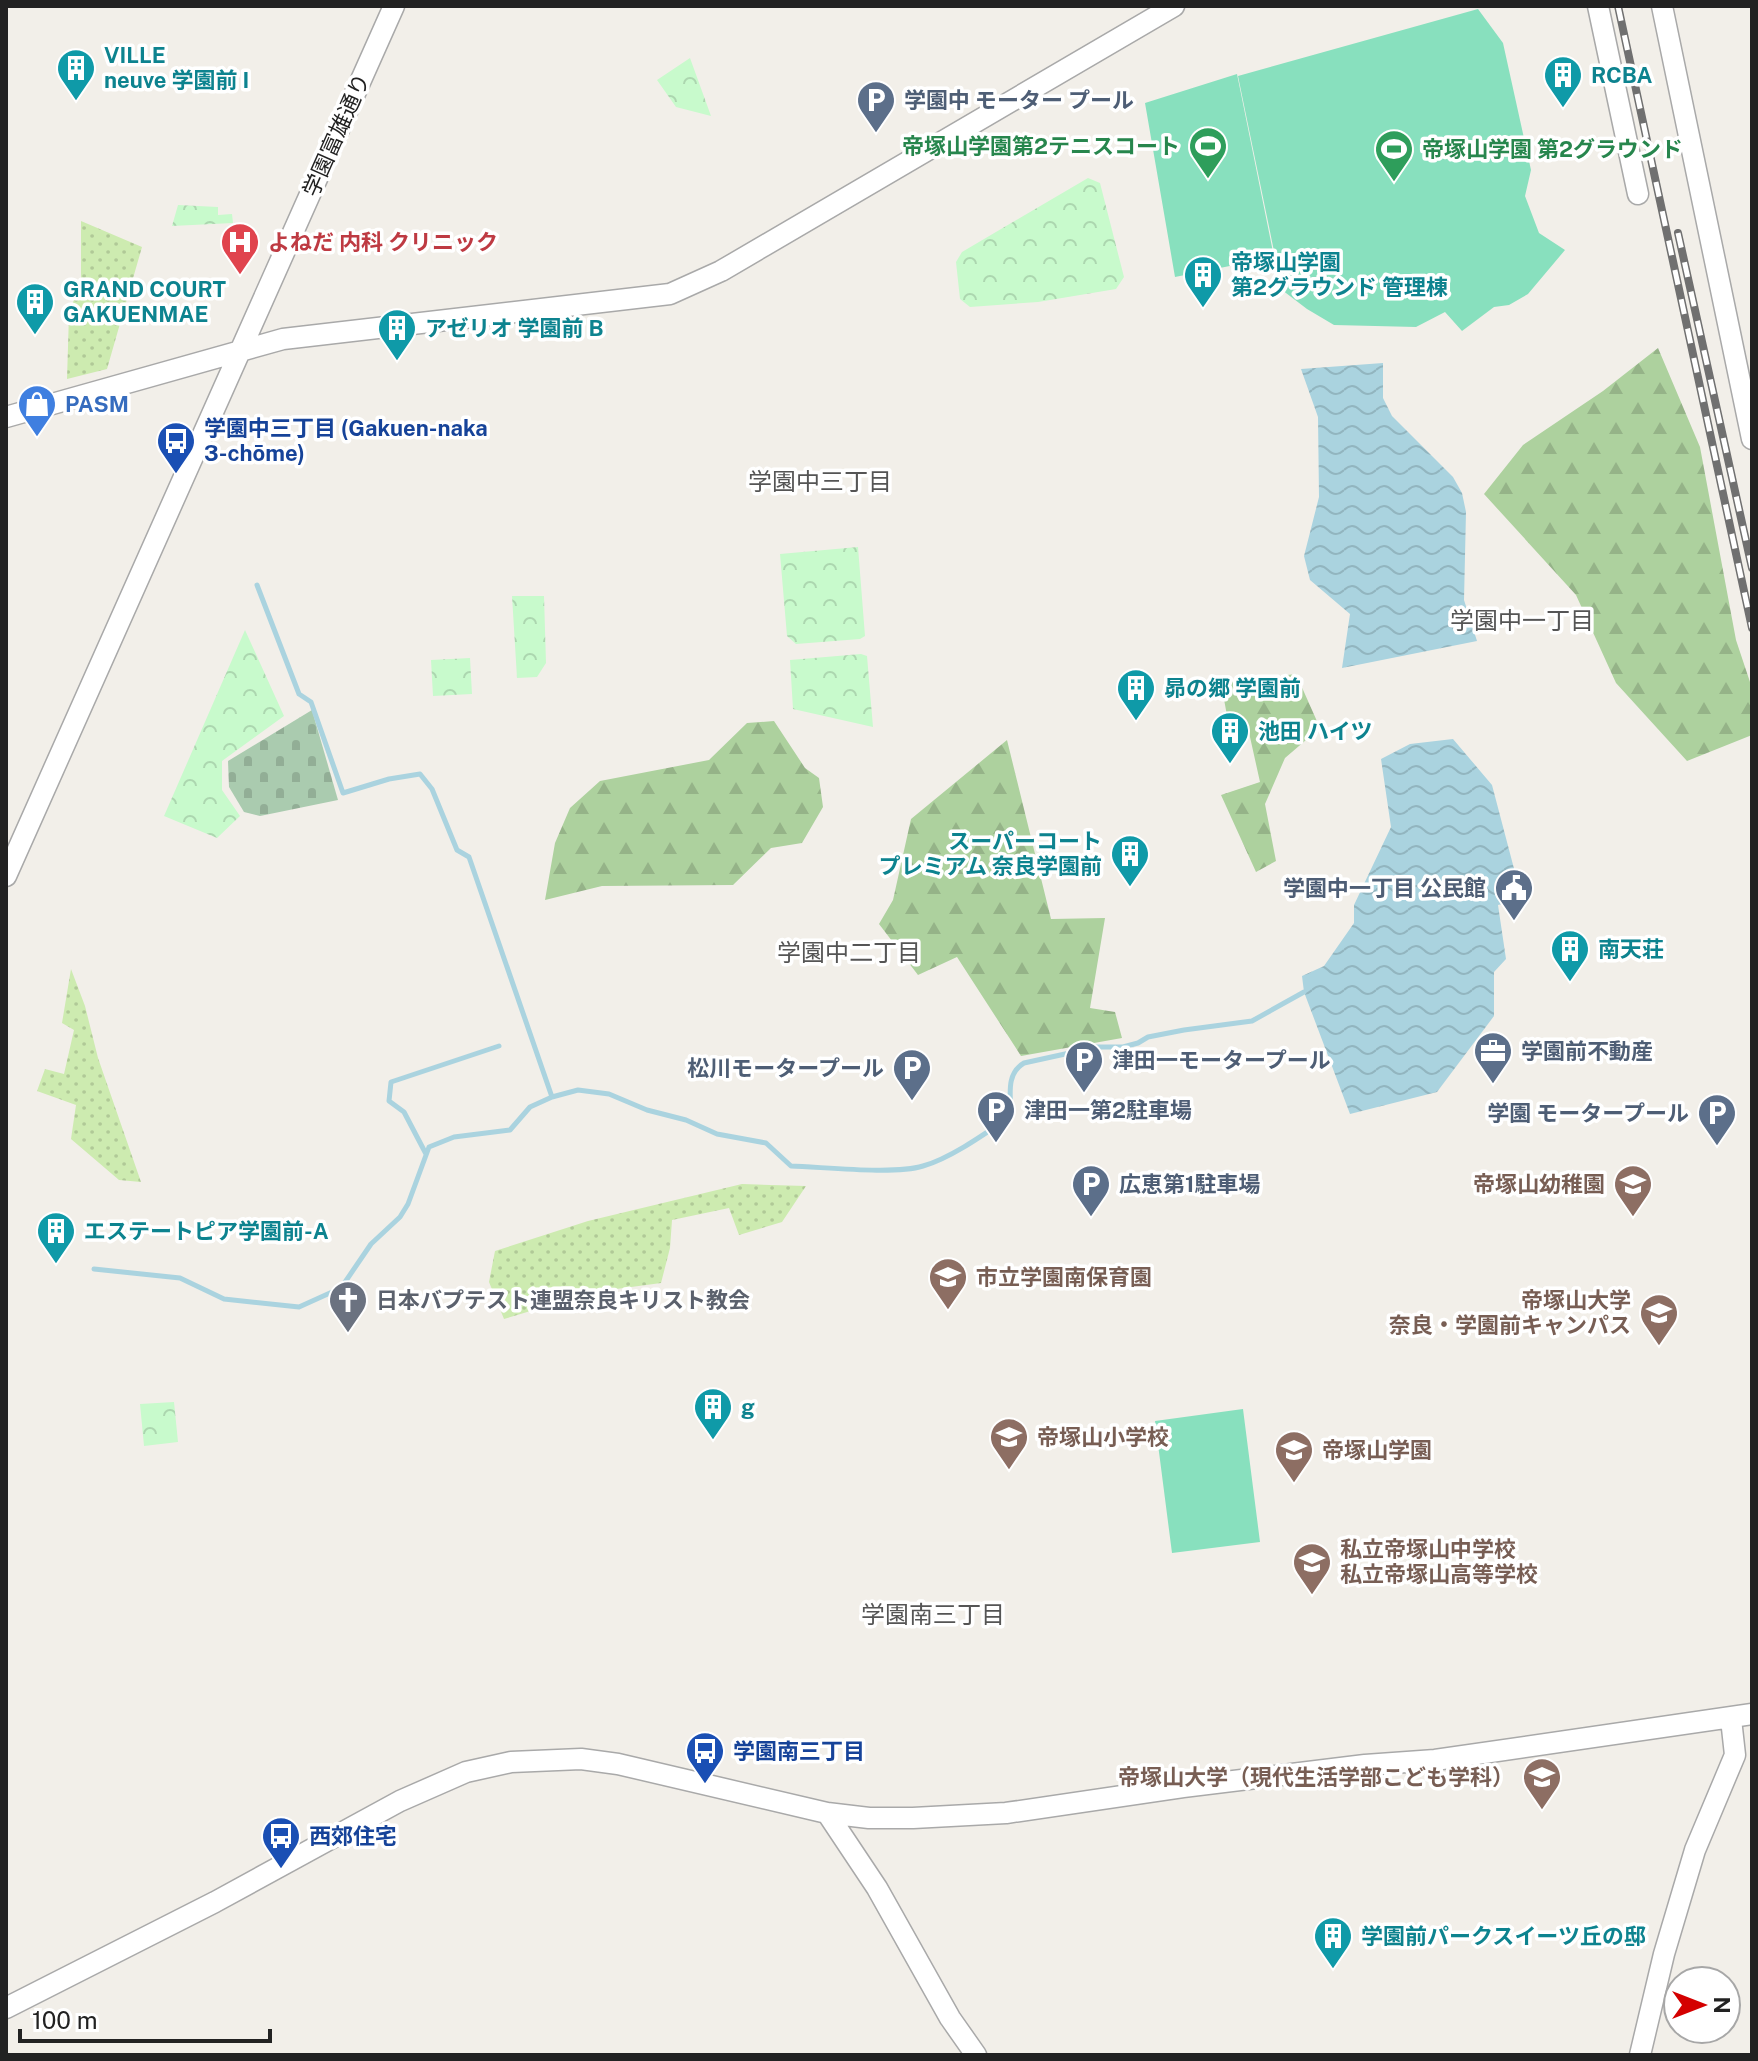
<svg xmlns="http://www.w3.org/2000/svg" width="1758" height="2061" viewBox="0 0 1758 2061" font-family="'Public Sans','Noto Sans JP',sans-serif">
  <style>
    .grass { fill: url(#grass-dots) }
    .forest { fill: url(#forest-firs) }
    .cemetery { fill: url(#cemetery-stones) }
    .park { fill: url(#park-crowns) }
    .pitch { fill: #88e0be }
    .water { fill: url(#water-waves) }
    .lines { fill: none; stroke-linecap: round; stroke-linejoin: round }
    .stream { stroke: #aad3df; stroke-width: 5 }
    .minor-casing { stroke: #a9a9a9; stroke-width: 23 }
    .minor { stroke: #fff; stroke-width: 20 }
    .rail-casing { stroke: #707070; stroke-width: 8 }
    .rail { stroke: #fff; stroke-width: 5; stroke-dasharray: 15; stroke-linecap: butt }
    .labels { text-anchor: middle; stroke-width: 7; stroke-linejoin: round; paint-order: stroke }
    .culture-label { font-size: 22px; font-weight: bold; fill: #0d838f; stroke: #fff; text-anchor: start }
    .service-label { font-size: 22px; font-weight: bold; fill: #4e5e75; stroke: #fff; text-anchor: start }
    .street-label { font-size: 22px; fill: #222; stroke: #fff }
    .leisure-label { font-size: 22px; font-weight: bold; fill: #27864d; stroke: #fff; text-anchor: end }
    .health-label { font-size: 22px; font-weight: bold; fill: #be3a42; stroke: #fff; text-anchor: start }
    .shop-label { font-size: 22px; font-weight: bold; fill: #366cbe; stroke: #fff; text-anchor: start }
    .transit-label { font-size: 22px; font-weight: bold; fill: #164399; stroke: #fff; text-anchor: start }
    .education-label { font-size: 22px; font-weight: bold; fill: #785e54; stroke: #fff; text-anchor: start }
    .worship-label { font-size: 22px; font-weight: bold; fill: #5b616d; stroke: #fff; text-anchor: start }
    .neighbourhood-label { font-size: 24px; fill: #555; stroke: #fff }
  </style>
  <defs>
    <pattern id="grass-dots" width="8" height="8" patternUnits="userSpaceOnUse" patternTransform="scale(2)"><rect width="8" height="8" fill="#cdebb0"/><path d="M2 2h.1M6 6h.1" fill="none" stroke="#b0c997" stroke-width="1.8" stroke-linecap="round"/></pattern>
    <pattern id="forest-firs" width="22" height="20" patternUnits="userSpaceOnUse" patternTransform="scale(2)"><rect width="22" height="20" fill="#add19e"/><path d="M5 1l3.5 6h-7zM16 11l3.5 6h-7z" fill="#95b388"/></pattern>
    <pattern id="cemetery-stones" width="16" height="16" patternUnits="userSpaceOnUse" patternTransform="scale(2)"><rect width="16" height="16" fill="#aacbaf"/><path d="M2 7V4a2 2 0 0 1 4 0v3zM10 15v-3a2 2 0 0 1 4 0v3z" fill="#92ae96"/></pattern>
    <pattern id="park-crowns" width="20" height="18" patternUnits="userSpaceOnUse" patternTransform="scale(2)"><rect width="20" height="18" fill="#c8facc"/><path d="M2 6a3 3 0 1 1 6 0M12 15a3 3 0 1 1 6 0" fill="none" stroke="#acd6af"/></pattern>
    <pattern id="water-waves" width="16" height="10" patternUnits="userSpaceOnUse" patternTransform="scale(2)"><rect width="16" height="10" fill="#aad3df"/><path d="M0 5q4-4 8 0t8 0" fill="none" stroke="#92b5bf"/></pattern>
  </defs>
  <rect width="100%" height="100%" fill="#f2efe9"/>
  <path class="grass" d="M 81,221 L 142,247 L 107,369 L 67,379 L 69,314 L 81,279 Z
    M 71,969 L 85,1006 L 98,1058 L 141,1182 L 119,1180 L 71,1139 L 76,1105 L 37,1091 L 45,1069 L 64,1074 L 74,1030 L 62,1023 Z
    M 742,1184 L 806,1186 L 782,1222 L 739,1235 L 729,1208 L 672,1220 L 670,1248 L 661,1283 L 594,1292 L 504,1319 L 489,1282 L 495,1251 L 588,1221 Z"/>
  <path class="forest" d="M 1658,348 L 1700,447 L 1736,640 L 1752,688 L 1752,735 L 1687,761 L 1616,683 L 1576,595 L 1484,494 L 1523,445 L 1603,391 Z
    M 1296,674 L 1320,728 L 1285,758 L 1265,804 L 1276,861 L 1256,872 L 1221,795 L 1260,782 L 1246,719 L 1228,721 L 1221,683 Z
    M 774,721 L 805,768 L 819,778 L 823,807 L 802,843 L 771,848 L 733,885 L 602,886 L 545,900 L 555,843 L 570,808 L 600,781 L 709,760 L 747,723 Z
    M 1007,740 L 1051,919 L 1105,918 L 1090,1008 L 1115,1012 L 1122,1038 L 1021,1056 L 957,957 L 918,975 L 879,924 L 893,900 L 911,819 Z"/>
  <path class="cemetery" d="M 312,710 L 338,800 L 260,816 L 244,812 L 229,787 L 228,761 Z"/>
  <path class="park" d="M 690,58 L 711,116 L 676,107 L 657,80 Z
    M 1088,178 L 1100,183 L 1124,277 L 1116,289 L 1038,302 L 970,307 L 960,299 L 956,262 L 962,252 Z
    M 178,205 L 218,207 L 218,215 L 232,214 L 233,223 L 172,226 Z
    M 858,547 L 865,636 L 860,639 L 796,644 L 787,636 L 780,554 Z
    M 512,596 L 544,596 L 546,663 L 537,677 L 517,678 Z
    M 245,630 L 284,716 L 222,761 L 222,790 L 240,816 L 217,838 L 164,816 Z
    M 861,654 L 867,656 L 873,727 L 793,709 L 790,660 Z
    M 470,658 L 472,694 L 433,696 L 431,660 Z
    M 174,1402 L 178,1442 L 144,1446 L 140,1404 Z"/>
  <path class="pitch" d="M 1478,9 L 1503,43 L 1531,170 L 1525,196 L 1539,233 L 1565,250 L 1528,294 L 1509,305 L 1494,307 L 1462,331 L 1445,312 L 1416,327 L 1334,325 L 1307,309 L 1282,290 L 1238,76 Z
    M 1237,74 L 1274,257 L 1175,277 L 1145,103 Z
    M 1243,1409 L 1260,1542 L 1172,1553 L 1155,1421 Z"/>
  <path class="water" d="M 1383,363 L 1383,398 L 1392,416 L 1453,477 L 1462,493 L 1466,512 L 1464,600 L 1477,641 L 1342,668 L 1350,614 L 1310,580 L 1304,556 L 1319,497 L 1318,417 L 1301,369 Z
    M 1453,739 L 1492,785 L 1522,899 L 1498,905 L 1506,959 L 1494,972 L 1494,1016 L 1437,1092 L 1350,1114 L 1304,992 L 1302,976 L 1324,966 L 1354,923 L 1354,905 L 1391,827 L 1381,759 L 1410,744 Z"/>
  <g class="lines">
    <path class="stream" d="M 257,585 L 299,694 L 311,702 L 343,793 L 389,779 L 420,774 L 432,789 L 457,850 L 469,857 L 552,1097
      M 426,1154 L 404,1112 L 389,1101 L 391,1082 L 499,1046
      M 94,1269 L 180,1278 L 224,1299 L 299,1307 L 341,1288 L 371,1244 L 400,1217 L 408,1204 L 429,1147 L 454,1137 L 510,1130 L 530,1107 L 552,1097 L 578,1090 L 609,1094 L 647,1110 L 686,1120 L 717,1134 L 766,1143 L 791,1166 C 824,1167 894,1175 923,1166 C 951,1158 986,1133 1011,1116 C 1011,1097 1005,1074 1024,1063 L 1097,1047 L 1123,1047 L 1138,1043 L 1148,1037 L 1184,1030 L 1252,1021 L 1304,992"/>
    <defs>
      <path id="minor" d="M 1598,6 L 1638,194
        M 1662,6 L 1752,439
        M 6,417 L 283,339 L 670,294 L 721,271 L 1174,6
        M 6,876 L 394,6
        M 827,1813 L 877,1888 L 950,2018 L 976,2055
        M 6,2008 L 215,1902 L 400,1801 L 466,1772 L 511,1762 L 581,1759 L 618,1764 L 827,1813 L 869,1818 L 913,1818 L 1006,1813 L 1183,1787 L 1365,1765 L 1435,1760 L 1752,1714
        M 1640,2055 L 1664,1954 L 1695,1850 L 1735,1755 L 1731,1719"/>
    </defs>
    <use href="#minor" class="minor-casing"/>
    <use href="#minor" class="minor"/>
    <defs>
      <path id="rail" d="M 1618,6 L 1752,628
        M 1678,233 L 1752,568"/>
    </defs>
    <use href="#rail" class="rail-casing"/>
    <use href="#rail" class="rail"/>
  </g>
  <defs>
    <symbol id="building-pin" viewBox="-11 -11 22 30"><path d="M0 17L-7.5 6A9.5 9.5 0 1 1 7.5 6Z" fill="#0f9aa8" stroke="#fff"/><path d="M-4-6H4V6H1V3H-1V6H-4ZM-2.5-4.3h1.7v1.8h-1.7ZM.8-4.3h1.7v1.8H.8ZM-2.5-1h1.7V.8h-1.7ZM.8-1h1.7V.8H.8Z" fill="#fff"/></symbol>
    <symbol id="parking-pin" viewBox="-11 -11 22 30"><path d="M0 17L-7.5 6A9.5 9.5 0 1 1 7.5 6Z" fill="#5c6f8a" stroke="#fff"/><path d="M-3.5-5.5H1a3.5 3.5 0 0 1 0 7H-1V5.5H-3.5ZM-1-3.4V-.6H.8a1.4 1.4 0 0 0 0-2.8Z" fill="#fff"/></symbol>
    <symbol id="stadium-pin" viewBox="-11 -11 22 30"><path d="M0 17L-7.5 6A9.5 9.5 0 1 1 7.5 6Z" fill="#2e9e5b" stroke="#fff"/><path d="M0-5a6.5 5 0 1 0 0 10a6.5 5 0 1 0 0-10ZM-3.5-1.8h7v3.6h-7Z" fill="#fff"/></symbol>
    <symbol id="hospital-pin" viewBox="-11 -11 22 30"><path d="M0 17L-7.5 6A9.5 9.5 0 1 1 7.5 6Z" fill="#e0444e" stroke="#fff"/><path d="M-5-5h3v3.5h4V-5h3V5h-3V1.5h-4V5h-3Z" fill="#fff"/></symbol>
    <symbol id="shop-pin" viewBox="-11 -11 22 30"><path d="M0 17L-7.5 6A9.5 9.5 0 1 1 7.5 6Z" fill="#3f7fe0" stroke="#fff"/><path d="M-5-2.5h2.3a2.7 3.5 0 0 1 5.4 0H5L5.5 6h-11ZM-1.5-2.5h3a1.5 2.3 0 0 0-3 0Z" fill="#fff"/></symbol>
    <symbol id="bus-pin" viewBox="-11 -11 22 30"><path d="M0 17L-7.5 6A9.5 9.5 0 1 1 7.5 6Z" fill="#1a4fb4" stroke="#fff"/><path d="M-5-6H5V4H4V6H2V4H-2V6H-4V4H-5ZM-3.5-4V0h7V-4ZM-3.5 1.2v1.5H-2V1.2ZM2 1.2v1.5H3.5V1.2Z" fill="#fff"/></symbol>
    <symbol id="civic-pin" viewBox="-11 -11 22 30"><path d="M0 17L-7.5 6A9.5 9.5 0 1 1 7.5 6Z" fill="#5c6f8a" stroke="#fff"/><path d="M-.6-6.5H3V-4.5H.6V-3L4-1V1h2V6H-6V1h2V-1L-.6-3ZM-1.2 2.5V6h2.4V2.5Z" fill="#fff"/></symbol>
    <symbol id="office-pin" viewBox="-11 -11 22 30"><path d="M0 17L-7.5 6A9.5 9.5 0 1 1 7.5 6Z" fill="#5c6f8a" stroke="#fff"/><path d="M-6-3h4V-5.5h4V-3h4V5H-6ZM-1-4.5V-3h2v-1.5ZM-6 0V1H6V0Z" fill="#fff"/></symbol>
    <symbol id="school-pin" viewBox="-11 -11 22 30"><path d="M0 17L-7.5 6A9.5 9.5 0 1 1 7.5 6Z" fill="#8d6e63" stroke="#fff"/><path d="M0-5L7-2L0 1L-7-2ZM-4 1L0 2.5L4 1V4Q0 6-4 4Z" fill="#fff"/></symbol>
    <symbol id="church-pin" viewBox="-11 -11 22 30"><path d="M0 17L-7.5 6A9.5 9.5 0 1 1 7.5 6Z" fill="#6b7280" stroke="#fff"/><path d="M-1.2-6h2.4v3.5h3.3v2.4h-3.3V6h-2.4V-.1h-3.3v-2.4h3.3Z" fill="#fff"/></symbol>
    <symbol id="university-pin" viewBox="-11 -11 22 30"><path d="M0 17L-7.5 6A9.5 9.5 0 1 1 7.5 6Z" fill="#8d6e63" stroke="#fff"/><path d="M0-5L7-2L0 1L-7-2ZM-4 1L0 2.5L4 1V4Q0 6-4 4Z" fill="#fff"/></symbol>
  </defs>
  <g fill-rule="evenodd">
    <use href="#building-pin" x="54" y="46" width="44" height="60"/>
    <use href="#building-pin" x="1541" y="53" width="44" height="60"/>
    <use href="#parking-pin" x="854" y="78" width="44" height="60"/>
    <use href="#stadium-pin" x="1186" y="124" width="44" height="60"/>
    <use href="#stadium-pin" x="1372" y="127" width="44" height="60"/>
    <use href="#hospital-pin" x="218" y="220" width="44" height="60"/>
    <use href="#building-pin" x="1181" y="253" width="44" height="60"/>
    <use href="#building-pin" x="13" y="280" width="44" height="60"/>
    <use href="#building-pin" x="375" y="306" width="44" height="60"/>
    <use href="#shop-pin" x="15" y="382" width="44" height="60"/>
    <use href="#bus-pin" x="154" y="419" width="44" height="60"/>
    <use href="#building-pin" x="1114" y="666" width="44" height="60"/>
    <use href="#building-pin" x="1208" y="709" width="44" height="60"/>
    <use href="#building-pin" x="1108" y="832" width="44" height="60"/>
    <use href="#civic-pin" x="1492" y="866" width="44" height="60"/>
    <use href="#building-pin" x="1548" y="927" width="44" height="60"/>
    <use href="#office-pin" x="1471" y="1029" width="44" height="60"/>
    <use href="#parking-pin" x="1062" y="1038" width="44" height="60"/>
    <use href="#parking-pin" x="890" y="1046" width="44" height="60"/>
    <use href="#parking-pin" x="974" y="1088" width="44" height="60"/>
    <use href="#parking-pin" x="1695" y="1091" width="44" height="60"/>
    <use href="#parking-pin" x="1069" y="1162" width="44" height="60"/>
    <use href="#school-pin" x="1611" y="1162" width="44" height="60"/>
    <use href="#building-pin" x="34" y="1209" width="44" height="60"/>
    <use href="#school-pin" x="926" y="1255" width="44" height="60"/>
    <use href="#church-pin" x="326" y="1278" width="44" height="60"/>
    <use href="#university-pin" x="1637" y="1291" width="44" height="60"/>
    <use href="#building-pin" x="691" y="1385" width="44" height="60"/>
    <use href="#school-pin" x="987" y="1415" width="44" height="60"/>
    <use href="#school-pin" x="1272" y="1428" width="44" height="60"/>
    <use href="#school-pin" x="1290" y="1540" width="44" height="60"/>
    <use href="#bus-pin" x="683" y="1729" width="44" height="60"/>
    <use href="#university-pin" x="1520" y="1755" width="44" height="60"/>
    <use href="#bus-pin" x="259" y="1814" width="44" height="60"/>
    <use href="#building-pin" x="1311" y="1914" width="44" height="60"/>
  </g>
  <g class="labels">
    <g class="culture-label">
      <text x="104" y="63">VILLE<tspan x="104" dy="25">neuve 学園前 I</tspan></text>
      <text x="1591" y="83">RCBA</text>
      <text x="1231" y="270">帝塚山学園<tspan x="1231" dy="25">第2グラウンド 管理棟</tspan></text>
      <text x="63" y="297">GRAND COURT<tspan x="63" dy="25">GAKUENMAE</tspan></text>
      <text x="425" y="336">アゼリオ 学園前 B</text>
      <text x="1164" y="696">昴の郷 学園前</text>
      <text x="1258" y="739">池田 ハイツ</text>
      <text x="1102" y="849" text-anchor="end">スーパーコート<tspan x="1102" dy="25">プレミアム 奈良学園前</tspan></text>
      <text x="1598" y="957">南天荘</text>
      <text x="84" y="1239">エステートピア学園前-A</text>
      <text x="741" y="1415">g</text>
      <text x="1361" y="1944">学園前パークスイーツ丘の邸</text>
    </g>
    <g class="service-label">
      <text x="904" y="108">学園中 モーター プール</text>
      <text x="1486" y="896" text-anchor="end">学園中一丁目 公民館</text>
      <text x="1521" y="1059">学園前不動産</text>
      <text x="1112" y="1068">津田一モータープール</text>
      <text x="884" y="1076" text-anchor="end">松川モータープール</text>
      <text x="1024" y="1118">津田一第2駐車場</text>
      <text x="1689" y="1121" text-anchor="end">学園 モータープール</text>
      <text x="1119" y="1192">広恵第1駐車場</text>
    </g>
    <g class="street-label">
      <text transform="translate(336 135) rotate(-66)" y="8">学園富雄通り</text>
    </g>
    <g class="leisure-label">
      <text x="1180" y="154">帝塚山学園第2テニスコート</text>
      <text x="1422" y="157" text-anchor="start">帝塚山学園 第2グラウンド</text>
    </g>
    <g class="health-label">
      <text x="268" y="250">よねだ 内科 クリニック</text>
    </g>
    <g class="shop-label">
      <text x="65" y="412">PASM</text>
    </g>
    <g class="transit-label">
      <text x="204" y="436">学園中三丁目 (Gakuen-naka<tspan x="204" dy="25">3-chōme)</tspan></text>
      <text x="733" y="1759">学園南三丁目</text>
      <text x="309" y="1844">西郊住宅</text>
    </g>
    <g class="education-label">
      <text x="1605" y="1192" text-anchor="end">帝塚山幼稚園</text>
      <text x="976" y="1285">市立学園南保育園</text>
      <text x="1631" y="1308" text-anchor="end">帝塚山大学<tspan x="1631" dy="25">奈良・学園前キャンパス</tspan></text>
      <text x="1037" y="1445">帝塚山小学校</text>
      <text x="1322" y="1458">帝塚山学園</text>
      <text x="1340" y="1557">私立帝塚山中学校<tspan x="1340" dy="25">私立帝塚山高等学校</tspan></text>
      <text x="1514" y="1785" text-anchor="end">帝塚山大学（現代生活学部こども学科）</text>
    </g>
    <g class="worship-label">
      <text x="376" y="1308">日本バプテスト連盟奈良キリスト教会</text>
    </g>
    <g class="neighbourhood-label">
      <text x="820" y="490">学園中三丁目</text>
      <text x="1522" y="629">学園中一丁目</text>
      <text x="849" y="961">学園中二丁目</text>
      <text x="933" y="1623">学園南三丁目</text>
    </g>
  </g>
  <rect width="1758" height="2061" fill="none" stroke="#222222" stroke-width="16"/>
  <g transform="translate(1702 2005) rotate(90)"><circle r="38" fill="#ffffff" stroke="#a7a7a7" stroke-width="2"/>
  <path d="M0-6L14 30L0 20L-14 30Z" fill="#d40000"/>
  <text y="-12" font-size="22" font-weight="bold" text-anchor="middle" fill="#222222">N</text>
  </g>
  <path d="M20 2029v12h250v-12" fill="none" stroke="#222222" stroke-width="4"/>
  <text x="32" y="2029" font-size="24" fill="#222222" stroke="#ffffff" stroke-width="6" paint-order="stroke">100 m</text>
</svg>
